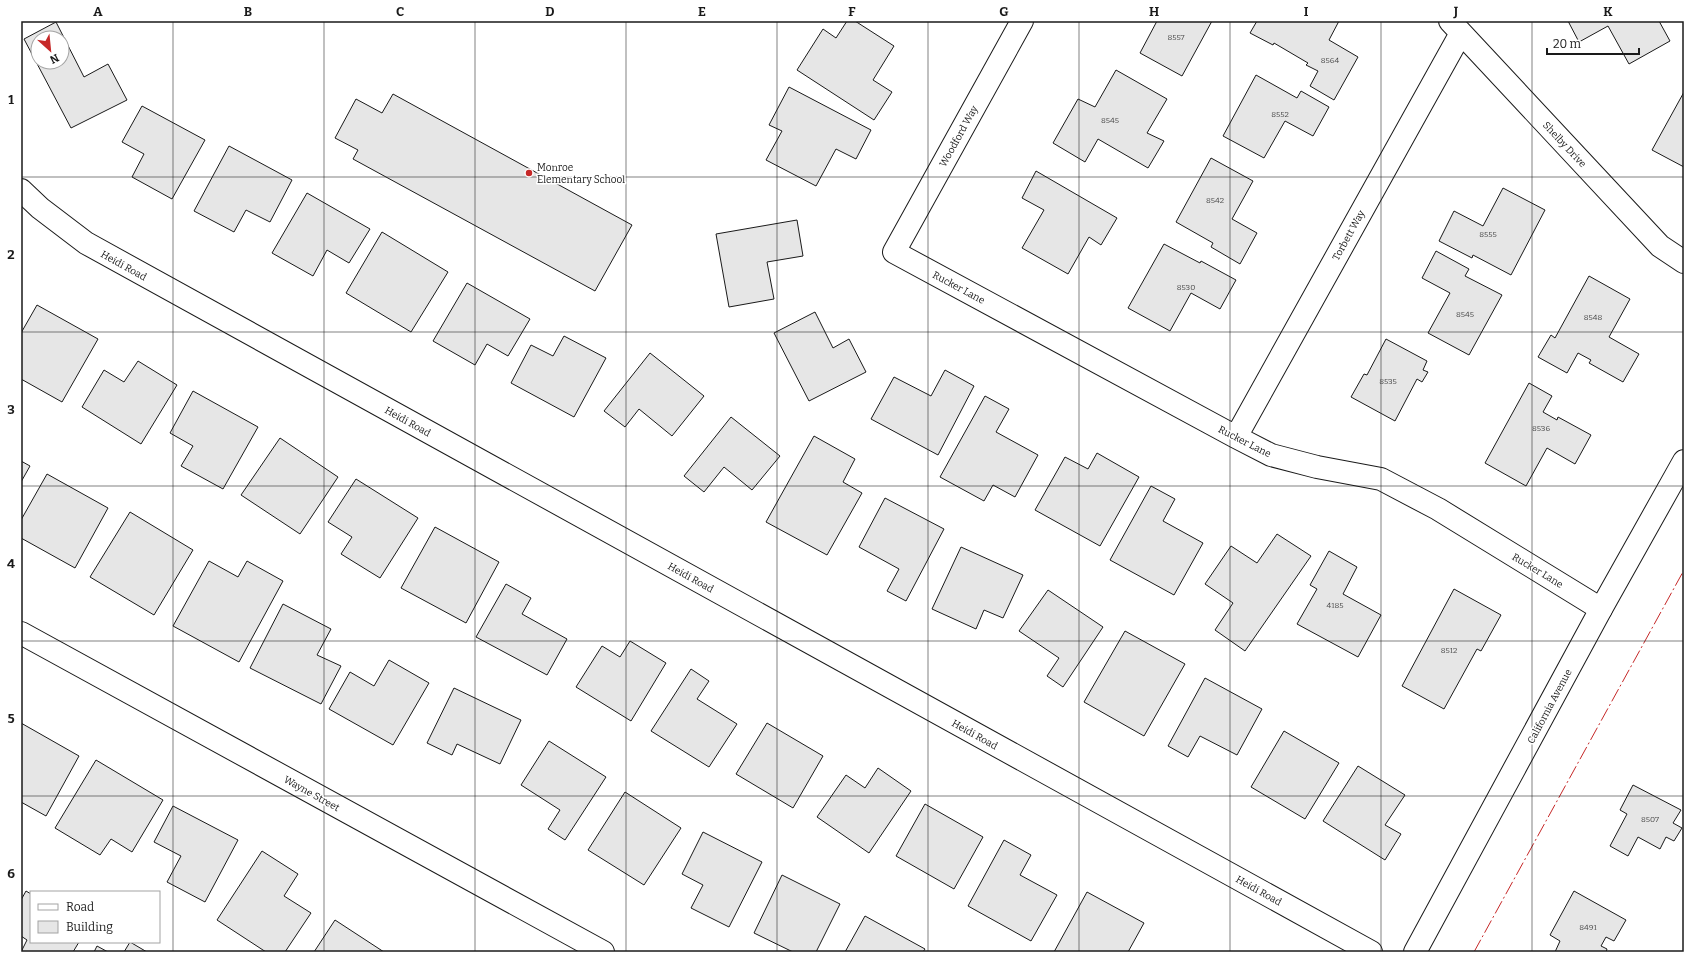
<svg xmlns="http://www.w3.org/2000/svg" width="1705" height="973" viewBox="0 0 1705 973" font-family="Bitter,serif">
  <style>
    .building { fill: #e6e6e6; stroke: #1a1a1a; fill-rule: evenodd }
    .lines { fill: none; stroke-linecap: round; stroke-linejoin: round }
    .minor-casing { stroke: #1a1a1a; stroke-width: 24 }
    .secondary-casing { stroke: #1a1a1a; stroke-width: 24 }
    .minor { stroke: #fff; stroke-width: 22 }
    .secondary { stroke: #fff; stroke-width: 22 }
    .power { stroke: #c62828; stroke-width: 1; stroke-dasharray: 14 3 2 3; stroke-linecap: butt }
    .grid { fill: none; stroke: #1a1a1a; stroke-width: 1; stroke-opacity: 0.55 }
    .poi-dot { fill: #c62828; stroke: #fff; stroke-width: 1.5 }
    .labels { text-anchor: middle; stroke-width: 3; stroke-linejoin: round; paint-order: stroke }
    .number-label { font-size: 8px; fill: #4d4d4d }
    .street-label { font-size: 10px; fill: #1a1a1a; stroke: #fff }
    .poi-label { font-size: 10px; fill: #1a1a1a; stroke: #fff; text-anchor: start }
    .neatline { fill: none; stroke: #1a1a1a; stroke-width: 1.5 }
    .grid-label { font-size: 13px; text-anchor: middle; font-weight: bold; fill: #1a1a1a }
  </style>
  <rect width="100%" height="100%" fill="#fff"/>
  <path class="building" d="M 847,21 L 855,21 L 894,46 L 873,80 L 892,92 L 874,120 L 797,70 L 823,29 L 836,38 Z
    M 1157,21 L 1212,21 L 1182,76 L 1140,53 Z
    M 1257,21 L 1339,21 L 1329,40 L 1358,57 L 1334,100 L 1310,86 L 1318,71 L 1306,65 L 1308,63 L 1274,43 L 1273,45 L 1250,33 Z
    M 1568,21 L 1659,21 L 1670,41 L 1629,64 L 1608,26 L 1579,42 Z
    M 56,22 L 84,77 L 108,64 L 127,100 L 71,128 L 24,39 ZM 38,38 L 62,38 L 62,62 L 38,62 Z
    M 1116,70 L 1167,99 L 1147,133 L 1164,141 L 1148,168 L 1098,139 L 1085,162 L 1053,143 L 1078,99 L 1095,107 Z
    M 1256,75 L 1297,98 L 1301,91 L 1329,107 L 1313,136 L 1285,121 L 1264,158 L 1223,136 Z
    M 789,87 L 871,130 L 856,159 L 836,149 L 816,186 L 766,160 L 782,131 L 769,125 Z
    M 1684,92 L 1684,167 L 1652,150 Z
    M 393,94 L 632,225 L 595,291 L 353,159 L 358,150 L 335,138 L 356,99 L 382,113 Z
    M 142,106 L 205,140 L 172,199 L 132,177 L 144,154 L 122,142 Z
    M 229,146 L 292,180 L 270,222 L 246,210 L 234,232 L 194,211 Z
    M 1211,158 L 1253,181 L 1232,219 L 1257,233 L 1240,264 L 1211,247 L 1213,243 L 1176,222 Z
    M 1036,171 L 1117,218 L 1101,245 L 1089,237 L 1068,274 L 1022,248 L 1044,210 L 1022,198 Z
    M 1503,188 L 1545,210 L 1511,275 L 1473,255 L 1472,258 L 1439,241 L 1454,211 L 1483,226 Z
    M 307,193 L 370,229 L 349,263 L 327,250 L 313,276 L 272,253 Z
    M 797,220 L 803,256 L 767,262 L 774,299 L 729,307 L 716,234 Z
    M 382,232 L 448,272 L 411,332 L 346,293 Z
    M 1164,244 L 1200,263 L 1201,261 L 1236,280 L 1220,309 L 1191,293 L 1170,331 L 1128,308 Z
    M 1436,251 L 1469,269 L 1465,276 L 1502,295 L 1469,355 L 1428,333 L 1450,293 L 1422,278 Z
    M 1589,276 L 1630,299 L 1609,337 L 1639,354 L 1623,382 L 1589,363 L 1591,360 L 1578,353 L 1567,373 L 1538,357 L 1551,335 L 1555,338 Z
    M 467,283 L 530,319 L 508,356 L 487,344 L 475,365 L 433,341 Z
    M 37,305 L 98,339 L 62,402 L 21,379 L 21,333 Z
    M 815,312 L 833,348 L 849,339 L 866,372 L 809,401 L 774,333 Z
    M 564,336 L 606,358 L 574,417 L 511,383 L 531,345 L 553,356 Z
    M 1386,339 L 1427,361 L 1423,370 L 1428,372 L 1422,382 L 1417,379 L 1395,421 L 1351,397 L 1364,374 L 1367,375 Z
    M 650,353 L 704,396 L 672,436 L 639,409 L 625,427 L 604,411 Z
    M 138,361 L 177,385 L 141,444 L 82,407 L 104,370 L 124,382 Z
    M 945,370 L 974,386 L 938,455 L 871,419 L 894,377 L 931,396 Z
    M 1529,383 L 1552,396 L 1543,412 L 1557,420 L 1558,417 L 1591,435 L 1575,464 L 1547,448 L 1526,486 L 1485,463 Z
    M 193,391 L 258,427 L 223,489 L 181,466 L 193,446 L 170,433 Z
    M 985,396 L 1009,409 L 996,432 L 1038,455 L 1015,497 L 993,485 L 984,501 L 940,477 Z
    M 731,417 L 780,456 L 752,490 L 724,467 L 704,492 L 684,476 Z
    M 814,436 L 855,459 L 843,482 L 862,493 L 827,555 L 766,522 Z
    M 280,438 L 338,477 L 300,534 L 241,495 Z
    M 1097,453 L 1139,477 L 1100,546 L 1035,510 L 1065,457 L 1088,469 Z
    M 21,461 L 30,466 L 21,482 Z
    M 47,474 L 108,508 L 75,568 L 21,538 L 21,520 Z
    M 356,479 L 418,518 L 380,578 L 341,554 L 352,537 L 328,522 Z
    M 1151,486 L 1175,499 L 1163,521 L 1203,543 L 1174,595 L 1110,560 Z
    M 885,498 L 944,529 L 906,601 L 887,591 L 899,569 L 859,547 Z
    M 130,512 L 193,550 L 154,615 L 90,577 Z
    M 435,527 L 499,562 L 466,623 L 401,588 Z
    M 1277,534 L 1311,556 L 1245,651 L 1215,630 L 1233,603 L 1205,584 L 1231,546 L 1257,563 Z
    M 961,547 L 1023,575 L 1003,618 L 984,610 L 976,629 L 932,609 Z
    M 1329,551 L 1357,567 L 1343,594 L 1381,615 L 1358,657 L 1297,624 L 1317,589 L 1310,585 Z
    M 209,561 L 238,577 L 247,561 L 283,581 L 239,662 L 173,626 Z
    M 506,584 L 531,598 L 522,614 L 567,639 L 547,675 L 476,637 Z
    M 1454,589 L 1501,615 L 1481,651 L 1477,649 L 1444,709 L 1402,686 Z
    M 1048,590 L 1103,627 L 1063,687 L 1047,676 L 1059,658 L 1019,631 Z
    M 283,604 L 331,629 L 317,655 L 341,666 L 321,704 L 250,668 Z
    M 1125,631 L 1185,664 L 1144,736 L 1084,702 Z
    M 630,641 L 666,663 L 631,721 L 576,687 L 602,646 L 620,657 Z
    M 389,660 L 429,683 L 393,745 L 329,709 L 350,672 L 374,686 Z
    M 691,669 L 709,681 L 697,699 L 737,724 L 709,767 L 651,731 Z
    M 1205,678 L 1262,709 L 1237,755 L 1200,736 L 1188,757 L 1168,746 Z
    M 454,688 L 521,720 L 500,764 L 457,744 L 452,755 L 427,743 Z
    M 21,723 L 79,756 L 46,816 L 21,802 Z
    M 767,723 L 823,756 L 793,808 L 736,774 Z
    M 1284,731 L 1339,763 L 1305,819 L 1251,787 Z
    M 549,741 L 606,777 L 565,840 L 548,829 L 560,810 L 521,785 Z
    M 96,760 L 163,800 L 132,852 L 111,839 L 100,855 L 55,828 Z
    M 1358,766 L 1405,795 L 1385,825 L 1401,834 L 1385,860 L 1323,821 Z
    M 878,768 L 911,791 L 869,853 L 817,817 L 846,775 L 865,788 Z
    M 1633,785 L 1681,810 L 1673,823 L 1682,828 L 1674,841 L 1666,837 L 1660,849 L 1638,837 L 1628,856 L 1610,846 L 1627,814 L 1620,810 Z
    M 625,792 L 681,828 L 644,885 L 588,850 Z
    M 925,804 L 983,837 L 954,889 L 896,856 Z
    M 173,806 L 238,840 L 205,902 L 167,882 L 181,856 L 154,842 Z
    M 703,832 L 762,862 L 729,927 L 691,908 L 703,885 L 682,874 Z
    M 1004,840 L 1031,855 L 1020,875 L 1057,895 L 1031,941 L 968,906 Z
    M 262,851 L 298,874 L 284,896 L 311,913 L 285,952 L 266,952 L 217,920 Z
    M 782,875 L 840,904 L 816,952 L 793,952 L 754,933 Z
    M 26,891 L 31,894 L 31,942 L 79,942 L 73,952 L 21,952 L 27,940 L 21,936 L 21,900 Z
    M 1574,891 L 1626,920 L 1614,941 L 1606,937 L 1601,946 L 1607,949 L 1606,952 L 1555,952 L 1560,941 L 1550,935 Z
    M 1087,892 L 1144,923 L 1128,952 L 1054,952 Z
    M 865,916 L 925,949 L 923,952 L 845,952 Z
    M 335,920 L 384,952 L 314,952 Z
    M 130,942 L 147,952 L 124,952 Z
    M 97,946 L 108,952 L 94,952 Z"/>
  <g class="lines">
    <defs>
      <path id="minor" d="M 1022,21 L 894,252 L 1236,437 L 1271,455 L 1317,467 L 1381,479 L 1438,509 L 1601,609
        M 1450,21 L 1660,246 L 1684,262
        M 21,190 L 40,208 L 86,243 L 1371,952
        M 1236,437 L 1461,33
        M 21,633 L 603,952"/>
      <path id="secondary" d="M 1415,952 L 1601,609 L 1684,461"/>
    </defs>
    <use href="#minor" class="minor-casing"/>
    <use href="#secondary" class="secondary-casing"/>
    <use href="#minor" class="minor"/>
    <use href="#secondary" class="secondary"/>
    <path class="power" d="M 1474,952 L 1684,570"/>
  </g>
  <path class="grid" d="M 173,21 L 173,952M 324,21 L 324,952M 475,21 L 475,952M 626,21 L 626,952M 777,21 L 777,952M 928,21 L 928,952M 1079,21 L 1079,952M 1230,21 L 1230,952M 1381,21 L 1381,952M 1532,21 L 1532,952M 21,177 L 1684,177M 21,332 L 1684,332M 21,486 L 1684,486M 21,641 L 1684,641M 21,796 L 1684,796"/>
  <circle class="poi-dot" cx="529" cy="173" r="4"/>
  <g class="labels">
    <g class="number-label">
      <text x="1176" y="40">8557</text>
      <text x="1330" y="63">8564</text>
      <text x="1280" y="117">8552</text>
      <text x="1110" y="123">8545</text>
      <text x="1215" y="203">8542</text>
      <text x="1488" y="237">8555</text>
      <text x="1186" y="290">8530</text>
      <text x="1465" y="317">8545</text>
      <text x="1593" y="320">8548</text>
      <text x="1388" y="384">8535</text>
      <text x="1541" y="431">8536</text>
      <text x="1335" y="608">4185</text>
      <text x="1449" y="653">8512</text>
      <text x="1650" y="822">8507</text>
      <text x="1588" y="930">8491</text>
    </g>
    <g class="street-label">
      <text transform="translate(958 136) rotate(-61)" y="4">Woodford Way</text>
      <text transform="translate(1565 144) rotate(47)" y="4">Shelby Drive</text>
      <text transform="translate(1348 235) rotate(-61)" y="4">Torbett Way</text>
      <text transform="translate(124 265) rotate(29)" y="4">Heidi Road</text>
      <text transform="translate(959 287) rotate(28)" y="4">Rucker Lane</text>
      <text transform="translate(408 421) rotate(29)" y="4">Heidi Road</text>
      <text transform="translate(1245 441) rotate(27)" y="4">Rucker Lane</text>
      <text transform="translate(1538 570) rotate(31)" y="4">Rucker Lane</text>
      <text transform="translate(691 577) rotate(29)" y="4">Heidi Road</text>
      <text transform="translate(1549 706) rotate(-62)" y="4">California Avenue</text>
      <text transform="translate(975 734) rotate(29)" y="4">Heidi Road</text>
      <text transform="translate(312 793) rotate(29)" y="4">Wayne Street</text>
      <text transform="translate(1259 890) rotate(29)" y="4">Heidi Road</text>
    </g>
    <g class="poi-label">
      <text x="537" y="171">Monroe<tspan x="537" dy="12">Elementary School</tspan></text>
    </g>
  </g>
  <rect width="1705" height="973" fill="none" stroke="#ffffff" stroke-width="44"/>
  <rect x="30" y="891" width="130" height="52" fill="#ffffff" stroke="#a3a3a3"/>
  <rect x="38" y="904" width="20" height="6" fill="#ffffff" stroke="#a3a3a3"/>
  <text x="66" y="911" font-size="12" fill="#1a1a1a">Road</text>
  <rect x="38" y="921" width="20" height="12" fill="#e6e6e6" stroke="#a3a3a3"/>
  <text x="66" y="931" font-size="12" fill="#1a1a1a">Building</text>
  <g transform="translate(50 50) rotate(153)"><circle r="19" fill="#ffffff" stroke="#a3a3a3"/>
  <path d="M0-3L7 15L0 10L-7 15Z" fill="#c62828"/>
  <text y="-6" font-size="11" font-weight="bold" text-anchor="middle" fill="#1a1a1a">N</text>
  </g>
  <path d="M1547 48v6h92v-6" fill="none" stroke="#1a1a1a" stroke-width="2"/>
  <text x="1553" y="48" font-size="12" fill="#1a1a1a" stroke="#ffffff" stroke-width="3" paint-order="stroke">20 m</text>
  <rect x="22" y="22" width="1661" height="929" class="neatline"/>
  <g class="grid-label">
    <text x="98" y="16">A</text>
    <text x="248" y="16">B</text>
    <text x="400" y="16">C</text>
    <text x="550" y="16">D</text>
    <text x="702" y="16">E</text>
    <text x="852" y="16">F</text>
    <text x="1004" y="16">G</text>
    <text x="1154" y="16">H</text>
    <text x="1306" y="16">I</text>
    <text x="1456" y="16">J</text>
    <text x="1608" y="16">K</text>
    <text x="11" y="104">1</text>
    <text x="11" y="259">2</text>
    <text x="11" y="414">3</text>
    <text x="11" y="568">4</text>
    <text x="11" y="723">5</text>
    <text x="11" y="878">6</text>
  </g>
</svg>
